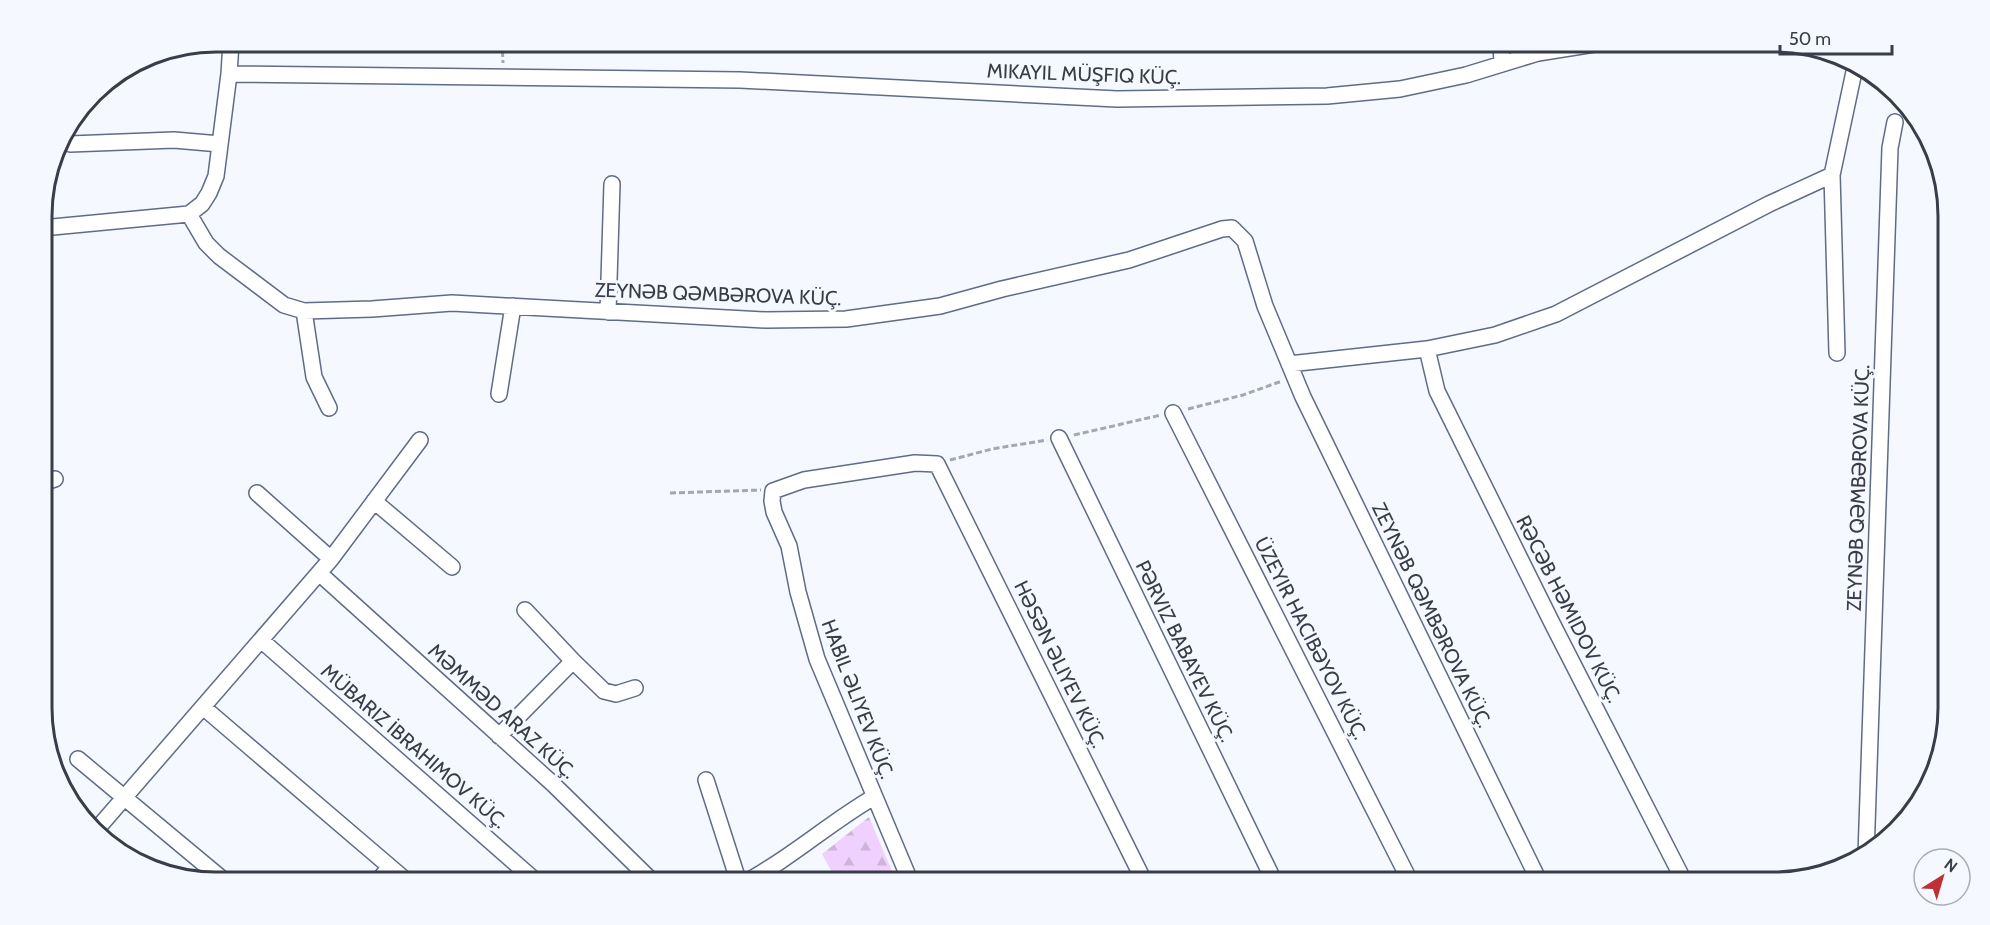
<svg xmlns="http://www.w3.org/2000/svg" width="1990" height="925" viewBox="0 0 1990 925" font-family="Cabin,sans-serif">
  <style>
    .forest { fill: url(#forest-firs) }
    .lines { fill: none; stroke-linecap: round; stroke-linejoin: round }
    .minor-casing { stroke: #606b87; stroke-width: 18 }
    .path { stroke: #a3a7b0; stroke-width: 3; stroke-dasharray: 6 3; stroke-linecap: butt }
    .minor { stroke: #fff; stroke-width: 15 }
    .labels { text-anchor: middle; stroke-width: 6; stroke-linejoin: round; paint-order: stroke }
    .street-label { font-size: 20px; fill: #383d49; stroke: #f5f8ff }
    .rim { fill: none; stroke: #383d49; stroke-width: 3 }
  </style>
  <defs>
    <pattern id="forest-firs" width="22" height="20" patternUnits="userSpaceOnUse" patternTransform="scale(1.5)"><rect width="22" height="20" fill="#efd0fe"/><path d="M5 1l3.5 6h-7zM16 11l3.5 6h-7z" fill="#ceb4db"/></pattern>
  </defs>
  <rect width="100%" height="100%" fill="#f5f8ff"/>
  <path class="forest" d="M 869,817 L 897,883 L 838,883 L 822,854 Z"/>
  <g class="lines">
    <defs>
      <path id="minor" d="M 1501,42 L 1502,64
        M 229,74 L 740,80 L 1117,99 L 1327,96 L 1400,89 L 1466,75 L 1538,53 L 1607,42
        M 70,144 L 174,140 L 220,144
        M 189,214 L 206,243 L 219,256 L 284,305 L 304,311 L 372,309 L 452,303 L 766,320 L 846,319 L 940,306 L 1002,289 L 1129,260 L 1222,229 L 1232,228 L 1245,241 L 1265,306 L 1303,397 L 1540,883
        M 189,214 L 202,204 L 209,193 L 216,176 L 229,74 L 231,42
        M 42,228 L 189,214
        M 304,311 L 314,377 L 329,408
        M 608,312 L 612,184
        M 1427,349 L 1437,391 L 1552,623 L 1685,883
        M 1837,353 L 1832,175 L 1855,67
        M 1289,364 L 1427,349 L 1495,335 L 1556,314 L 1769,204 L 1832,175
        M 499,394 L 513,306
        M 1173,413 L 1411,883
        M 1059,438 L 1275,883
        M 43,483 L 55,479
        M 257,493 L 331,559
        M 374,501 L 452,567
        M 319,573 L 553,784 L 654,883
        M 525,610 L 573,661 L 604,691 L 616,694 L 635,688
        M 261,640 L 538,883
        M 203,707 L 409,883
        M 499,736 L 573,661
        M 78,759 L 227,883
        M 706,780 L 739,883
        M 97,829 L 331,559 L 420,440
        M 1866,855 L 1890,148 L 1895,122
        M 376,883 L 390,867
        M 744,883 C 790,859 829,823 874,797
        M 911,883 L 817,659 L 798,592 L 789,546 L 774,512 L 772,501 L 773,491 L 804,480 L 915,463 L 937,464 L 1145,883"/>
    </defs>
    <use href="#minor" class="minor-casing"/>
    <path class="path" d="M 502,42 L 503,63
      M 1188,409 L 1243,395 L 1282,381
      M 1074,435 L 1161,415
      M 950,460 L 992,449 L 1047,440
      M 670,493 L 761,490"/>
    <use href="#minor" class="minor"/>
  </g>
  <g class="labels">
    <g class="street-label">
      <text transform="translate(1084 74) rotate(2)" y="7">MIKAYIL MÜŞFIQ KÜÇ.</text>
      <text transform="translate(718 294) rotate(2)" y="7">ZEYNƏB QƏMBƏROVA KÜÇ.</text>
      <text transform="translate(1858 488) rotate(-88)" y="7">ZEYNƏB QƏMBƏROVA KÜÇ.</text>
      <text transform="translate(1569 609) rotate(63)" y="7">RƏCƏB HƏMIDOV KÜÇ.</text>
      <text transform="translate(1432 615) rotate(64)" y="7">ZEYNƏB QƏMBƏROVA KÜÇ.</text>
      <text transform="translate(1311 638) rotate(63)" y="7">ÜZEYIR HACIBƏYOV KÜÇ.</text>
      <text transform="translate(1185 651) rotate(64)" y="7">PƏRVIZ BABAYEV KÜÇ.</text>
      <text transform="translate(1060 664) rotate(64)" y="7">HƏSƏN ƏLIYEV KÜÇ.</text>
      <text transform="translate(858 699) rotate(69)" y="7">HABIL ƏLIYEV KÜÇ.</text>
      <text transform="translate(502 711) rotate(42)" y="7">MƏMMƏD ARAZ KÜÇ.</text>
      <text transform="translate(414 746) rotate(41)" y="7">MÜBARIZ İBRAHIMOV KÜÇ.</text>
    </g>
  </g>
  <path d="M0 0H1990V925H0ZM216 52H1774A164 164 0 0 1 1938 216V708A164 164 0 0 1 1774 872H216A164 164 0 0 1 52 708V216A164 164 0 0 1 216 52Z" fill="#f5f8ff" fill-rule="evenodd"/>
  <path class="rim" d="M216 52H1774A164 164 0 0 1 1938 216V708A164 164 0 0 1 1774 872H216A164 164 0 0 1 52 708V216A164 164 0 0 1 216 52Z"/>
  <g transform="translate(1942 877) rotate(37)"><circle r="28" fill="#f5f8ff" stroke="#a9adb6" stroke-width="1.5"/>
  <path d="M0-4.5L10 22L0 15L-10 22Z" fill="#bf3034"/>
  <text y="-9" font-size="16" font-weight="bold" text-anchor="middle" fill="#383d49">N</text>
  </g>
  <path d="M1780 45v9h112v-9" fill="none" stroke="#383d49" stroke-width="3"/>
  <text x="1789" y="45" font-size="18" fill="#383d49" stroke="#f5f8ff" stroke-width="4.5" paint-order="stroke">50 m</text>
</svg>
